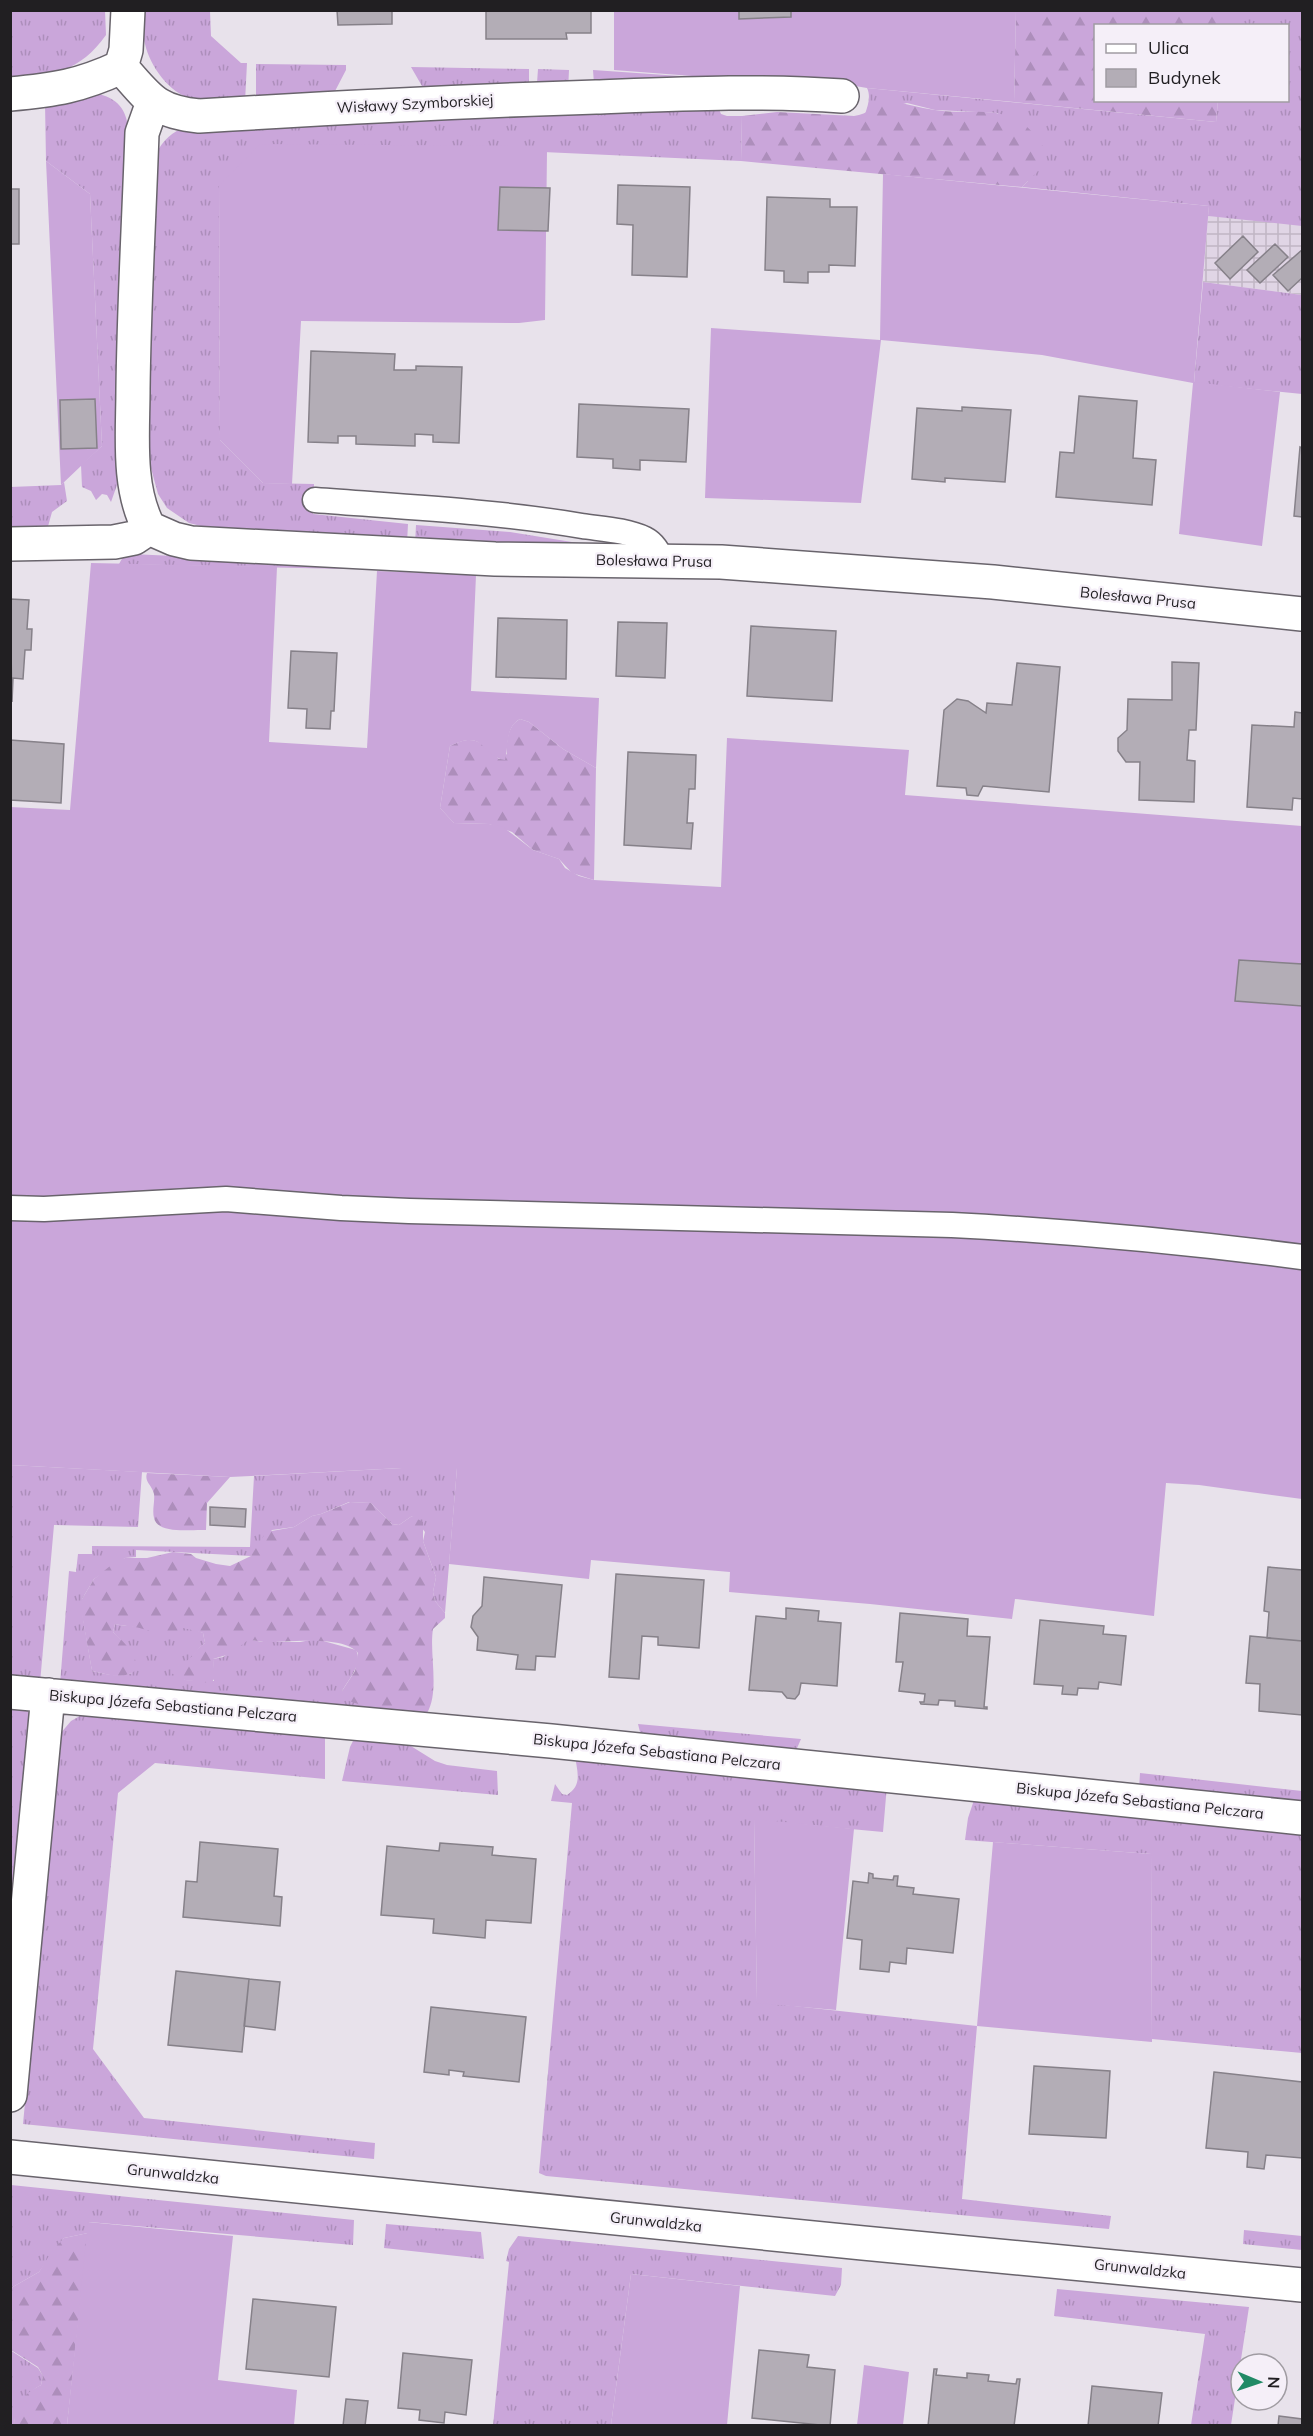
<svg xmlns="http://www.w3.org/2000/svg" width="1313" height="2436" viewBox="0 0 1313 2436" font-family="Mulish,sans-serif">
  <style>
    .industrial { fill: url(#industrial-grid) }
    .grass { fill: url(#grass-tufts) }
    .forest { fill: url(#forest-firs) }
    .garden { fill: #caa6da }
    .building { fill: #b3adb6; stroke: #868189; stroke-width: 1.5 }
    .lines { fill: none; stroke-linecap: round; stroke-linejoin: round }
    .service-casing { stroke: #69646c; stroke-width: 27 }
    .minor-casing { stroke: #69646c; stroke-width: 36 }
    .service { stroke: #fff; stroke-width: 24 }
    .minor { stroke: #fff; stroke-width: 33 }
    .labels { text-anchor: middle; stroke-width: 4.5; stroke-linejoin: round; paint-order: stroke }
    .street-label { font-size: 15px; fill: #211f22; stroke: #f5eff8 }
  </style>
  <defs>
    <pattern id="industrial-grid" width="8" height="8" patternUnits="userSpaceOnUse" patternTransform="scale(1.5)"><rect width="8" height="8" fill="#e0d5e5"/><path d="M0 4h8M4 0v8" fill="none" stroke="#c0b6c4"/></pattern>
    <pattern id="grass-tufts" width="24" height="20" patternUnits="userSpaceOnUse" patternTransform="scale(1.5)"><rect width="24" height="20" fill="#caa6da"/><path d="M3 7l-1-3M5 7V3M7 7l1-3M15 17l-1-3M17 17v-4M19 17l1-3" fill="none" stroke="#ad8ebb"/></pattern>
    <pattern id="forest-firs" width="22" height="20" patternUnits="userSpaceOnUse" patternTransform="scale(1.5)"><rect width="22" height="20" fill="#caa6da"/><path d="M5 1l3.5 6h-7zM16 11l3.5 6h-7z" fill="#ad8ebb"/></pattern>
  </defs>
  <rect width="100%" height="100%" fill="#e8e2eb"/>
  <path class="industrial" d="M 1208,216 L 1302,225 L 1302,295 L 1203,282 Z"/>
  <path class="grass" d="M 10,11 L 105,11 L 106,35 C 80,72 52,75 11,81 Z
    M 144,11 L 210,11 L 211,36 L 241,63 L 247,63 L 245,102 C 228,101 208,104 192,99 C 169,93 150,66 145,44 C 142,33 144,21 144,11 Z
    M 1225,11 L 1302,11 L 1302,226 L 1208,216 L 1209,206 L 1022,187 L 1028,181 L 998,113 L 935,110 L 907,103 L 865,114 C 868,106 871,96 867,88 L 1216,122 L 1218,101 L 1288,100 L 1288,26 L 1225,25 Z
    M 256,64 L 346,65 L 346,70 L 333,95 L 256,102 Z
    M 411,67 L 529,69 L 529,83 L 537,83 L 538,69 L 569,70 L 568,91 L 426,93 Z
    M 593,70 L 738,80 L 594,84 Z
    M 99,94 C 121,100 127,112 129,134 L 116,427 L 117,485 L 111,502 L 107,495 L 102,494 L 96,500 L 91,491 L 82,487 L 81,465 L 102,446 L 90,194 L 46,161 L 45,103 Z
    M 718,107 L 721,114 L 727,116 L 742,116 L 741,161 L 521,151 L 521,146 L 219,186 L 220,440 L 263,483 L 314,484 L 313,514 L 408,524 L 407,543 L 209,528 L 189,523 L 167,508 L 158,494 L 148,457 L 146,320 L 156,154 C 163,140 172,132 187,126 Z
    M 1203,282 L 1302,295 L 1302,394 L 1194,383 Z
    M 64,482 L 67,501 L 52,512 L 47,530 L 11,530 L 10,487 L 61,485 Z
    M 416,525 L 510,532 L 603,547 L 415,544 Z
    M 131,554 L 345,564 L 345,569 L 119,564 L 124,555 Z
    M 10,1465 L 142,1472 L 138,1527 L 54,1525 L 40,1683 L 11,1680 Z
    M 402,1468 L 457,1468 L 445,1613 L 435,1601 L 433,1592 L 436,1577 L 423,1541 L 425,1532 L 412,1516 L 399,1525 L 392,1524 L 371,1503 L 349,1502 L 321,1514 L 312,1516 L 294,1527 L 272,1530 L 251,1556 L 136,1550 L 136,1557 L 125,1558 L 94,1579 L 82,1599 L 83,1618 L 92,1671 C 106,1674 119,1678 132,1673 L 121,1640 L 113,1632 L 115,1624 C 142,1630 181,1622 203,1633 L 205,1643 C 195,1650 191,1664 178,1666 L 185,1680 L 214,1681 L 213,1659 L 223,1657 L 248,1639 L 262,1642 L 300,1642 L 316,1639 L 356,1650 C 363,1664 349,1679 342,1691 L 367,1707 L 427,1713 L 422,1718 L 60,1684 L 69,1571 L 76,1572 L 78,1554 L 92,1554 L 92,1546 L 250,1547 L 254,1476 Z
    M 11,1703 L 27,1708 L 32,1712 L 11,1949 Z
    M 87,1712 L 325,1730 L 325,1779 L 155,1763 L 118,1793 L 93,2049 L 144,2118 L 375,2143 L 374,2159 L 23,2124 L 60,1734 L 71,1721 Z
    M 638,1724 L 801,1739 L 794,1755 L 654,1737 L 640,1732 Z
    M 354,1739 L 406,1743 L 435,1761 L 447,1765 L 497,1771 L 498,1795 L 342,1781 L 350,1747 Z
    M 575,1754 L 887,1785 L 883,1832 L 754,1820 L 757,2002 L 977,2026 L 962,2199 L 1111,2216 L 1109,2229 L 546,2176 L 539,2173 L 572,1803 L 551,1801 L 555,1784 L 562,1794 L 567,1795 C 584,1784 576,1770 575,1754 Z
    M 1140,1773 L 1302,1791 L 1302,1806 L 1139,1789 Z
    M 976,1794 L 1302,1829 L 1302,2053 L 1152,2039 L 1151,1854 L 965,1840 L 968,1818 Z
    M 11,2185 L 354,2220 L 353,2245 L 89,2222 L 88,2233 L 64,2238 L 39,2272 L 11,2288 Z
    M 386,2224 L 481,2232 L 484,2259 L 384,2248 Z
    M 1244,2230 L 1302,2236 L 1302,2250 L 1243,2244 Z
    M 518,2236 L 842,2268 L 841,2285 L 835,2296 L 631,2274 L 611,2425 L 493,2426 L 509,2262 L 506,2261 L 509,2249 Z
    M 1057,2289 L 1249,2307 L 1231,2425 L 1191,2425 L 1205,2334 L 1054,2316 Z
    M 10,2350 L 38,2368 L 43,2376 L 41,2385 C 27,2392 15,2409 14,2425 L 11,2425 Z"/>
  <path class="forest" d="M 1016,11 L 1225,11 L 1225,25 L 1096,26 L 1096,100 L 1218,101 L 1216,122 L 1014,102 Z
    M 890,101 C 905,103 919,108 935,110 C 975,116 1007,101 1037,137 C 1043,146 1047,152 1047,162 L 1022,187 L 741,161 L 742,116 L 777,112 L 854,116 C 868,114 876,105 890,101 Z
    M 520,719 L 529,722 L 563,749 L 596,768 L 594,880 L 572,873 L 559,859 L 533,850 L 512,832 L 489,824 L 454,823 L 440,808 L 450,746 C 474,734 480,741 499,759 L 507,754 C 506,742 508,725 520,719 Z
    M 147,1473 L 230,1477 L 207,1503 L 206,1530 C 192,1529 158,1535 154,1518 C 152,1510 155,1502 154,1494 C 152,1485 144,1482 147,1473 Z
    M 350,1502 L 371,1503 L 392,1524 L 399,1525 L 412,1516 L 423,1522 L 423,1541 L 436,1577 L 433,1592 L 435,1601 L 445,1613 L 445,1618 L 433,1629 C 429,1654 440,1691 427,1713 L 367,1707 L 343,1699 L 342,1691 L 355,1671 L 358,1653 C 345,1635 288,1642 267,1642 C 260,1642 255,1640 248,1640 L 230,1654 L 213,1659 L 215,1678 L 211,1683 L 185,1680 L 171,1673 L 173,1667 C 194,1661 190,1654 205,1643 L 203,1633 L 184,1628 C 162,1638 165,1634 143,1629 C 134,1626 124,1626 115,1624 L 113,1632 C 123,1641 137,1654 137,1669 C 124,1681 107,1674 92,1671 L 81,1609 L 82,1599 L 94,1579 L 115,1562 L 125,1558 L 147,1558 L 173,1552 L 191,1554 L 196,1558 L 216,1564 L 230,1566 L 251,1556 L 266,1532 L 294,1527 L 312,1516 L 321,1514 Z
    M 88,2233 L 67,2425 L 14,2425 C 15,2404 22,2395 41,2385 L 43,2376 L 38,2367 L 11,2350 L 11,2288 L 39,2272 L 52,2251 L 64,2238 Z"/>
  <path class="garden" d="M 614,11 L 1016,11 L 1014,102 L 867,88 L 832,82 L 797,84 L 614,70 Z
    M 260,144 L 521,146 L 521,151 L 547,151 L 545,320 L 519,323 L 301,321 L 292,484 L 263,483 L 220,440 L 219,186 Z
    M 46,161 L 90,194 L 102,446 L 61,485 Z
    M 883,174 L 1209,206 L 1194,382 L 1280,392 L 1262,546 L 1179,534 L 1193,383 L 1042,355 L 881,340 L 861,503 L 705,498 L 711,328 L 880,340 Z
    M 91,563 L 277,567 L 269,742 L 367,748 L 377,571 L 476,575 L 471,691 L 599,698 L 596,768 L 563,749 L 529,722 L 520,719 C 505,727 509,746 505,760 C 479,755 486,728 450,746 L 440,808 L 454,823 L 489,824 L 503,827 L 533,850 L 559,859 L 565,868 L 579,876 L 594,880 L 721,887 L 727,738 L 909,750 L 905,795 L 1302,826 L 1302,1499 L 1199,1485 L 1166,1483 L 1154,1616 L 1015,1599 L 1012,1619 L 870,1604 L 729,1592 L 730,1572 L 591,1560 L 589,1579 L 449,1564 L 457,1468 L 402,1468 L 230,1477 L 11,1465 L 10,807 L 70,810 Z
    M 754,1819 L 854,1829 L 836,2010 L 757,2003 Z
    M 993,1842 L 1151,1854 L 1152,2042 L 977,2026 Z
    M 88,2222 L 233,2236 L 218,2380 L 297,2390 L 294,2425 L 67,2425 Z
    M 631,2274 L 740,2286 L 727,2425 L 611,2425 Z
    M 864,2365 L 909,2372 L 903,2425 L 857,2425 Z"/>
  <path class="building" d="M 337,10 L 392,10 L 392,24 L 338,25 Z
    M 486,10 L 591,10 L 591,33 L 566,33 L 567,39 L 486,39 Z
    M 739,10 L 791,10 L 791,17 L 739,19 Z
    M 618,185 L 690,187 L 687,277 L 632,275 L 633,225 L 617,224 Z
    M 500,187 L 550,188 L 548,231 L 498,230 Z
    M 10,189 L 19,189 L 19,244 L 10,244 Z
    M 767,197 L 830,199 L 830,207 L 857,207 L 855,266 L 829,265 L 829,272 L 808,272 L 808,283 L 784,282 L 784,271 L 765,270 Z
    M 1243,236 L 1258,252 L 1230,279 L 1215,263 Z
    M 1275,244 L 1288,257 L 1260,283 L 1247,270 Z
    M 1302,250 L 1302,278 L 1288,291 L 1273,275 Z
    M 311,351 L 395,354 L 394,370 L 416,370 L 416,366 L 462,367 L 459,443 L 433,442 L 433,435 L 415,434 L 415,446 L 356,444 L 356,436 L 338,436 L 338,443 L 308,442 Z
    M 1079,396 L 1137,401 L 1133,458 L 1156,460 L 1152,505 L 1056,497 L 1060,452 L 1074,453 Z
    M 95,399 L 97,448 L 61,449 L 60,400 Z
    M 579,404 L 689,409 L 686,462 L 640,460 L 640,470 L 613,468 L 613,459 L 577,457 Z
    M 962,407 L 1011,410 L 1005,482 L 945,478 L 945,482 L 912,479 L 917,408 L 962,411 Z
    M 1300,447 L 1302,448 L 1302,517 L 1294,516 Z
    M 10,599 L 29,600 L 27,629 L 32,629 L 31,650 L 25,650 L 23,679 L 13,678 L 12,702 Z
    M 498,618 L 567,620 L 566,679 L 496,677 Z
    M 618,622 L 667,623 L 665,678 L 616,676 Z
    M 751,626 L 836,631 L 832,701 L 747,696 Z
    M 291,651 L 337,653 L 334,711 L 331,711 L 330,729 L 306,728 L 307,709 L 288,708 Z
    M 1172,662 L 1199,663 L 1196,730 L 1189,730 L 1187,760 L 1195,761 L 1194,802 L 1139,800 L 1140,762 L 1126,762 L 1118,751 L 1118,738 L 1127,730 L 1128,699 L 1172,700 Z
    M 1017,663 L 1060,667 L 1049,792 L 983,786 L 978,796 L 967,795 L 966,788 L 937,786 L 944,710 L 957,699 L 968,701 L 986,713 L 987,703 L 1012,705 Z
    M 1295,712 L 1302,713 L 1302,799 L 1293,798 L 1292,810 L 1247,807 L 1252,725 L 1294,727 Z
    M 10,740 L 64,744 L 61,803 L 10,800 Z
    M 628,752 L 696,755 L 695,789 L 689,789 L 687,823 L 693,823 L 691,849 L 624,845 Z
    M 1239,960 L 1302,964 L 1302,1006 L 1235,1001 Z
    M 210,1507 L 246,1509 L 245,1527 L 210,1525 Z
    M 1268,1567 L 1302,1570 L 1302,1641 L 1267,1638 L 1269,1612 L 1264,1611 Z
    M 616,1574 L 704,1580 L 699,1648 L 658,1645 L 658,1637 L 642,1636 L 639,1679 L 609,1677 Z
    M 484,1577 L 562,1585 L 555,1657 L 536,1656 L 535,1670 L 516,1669 L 518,1655 L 477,1650 L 478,1637 L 471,1627 L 473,1616 L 482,1606 Z
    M 786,1608 L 819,1611 L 818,1621 L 841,1623 L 837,1686 L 801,1683 L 799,1694 L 795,1699 L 787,1698 L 782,1692 L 749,1690 L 756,1616 L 786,1619 Z
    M 900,1613 L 968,1619 L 967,1636 L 990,1637 L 984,1707 L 987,1707 L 987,1709 L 955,1706 L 955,1701 L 939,1700 L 938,1705 L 921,1704 L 920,1702 L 924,1702 L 925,1694 L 899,1691 L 903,1662 L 896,1662 Z
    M 1040,1620 L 1104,1626 L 1103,1634 L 1126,1636 L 1121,1685 L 1099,1682 L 1098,1689 L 1078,1688 L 1077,1695 L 1062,1694 L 1063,1686 L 1034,1684 Z
    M 1250,1636 L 1302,1641 L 1302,1715 L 1259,1711 L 1260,1684 L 1246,1683 Z
    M 200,1842 L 278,1849 L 274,1896 L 282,1897 L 280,1926 L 183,1917 L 186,1881 L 197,1882 Z
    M 440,1843 L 493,1847 L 492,1855 L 536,1859 L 531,1923 L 486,1920 L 485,1938 L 433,1933 L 434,1919 L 381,1915 L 387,1846 L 439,1851 Z
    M 869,1873 L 873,1874 L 873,1878 L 893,1880 L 894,1876 L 898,1876 L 897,1886 L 914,1888 L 913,1894 L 959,1899 L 953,1953 L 907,1948 L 906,1964 L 890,1962 L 889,1972 L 860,1969 L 862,1940 L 847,1938 L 853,1881 L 868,1883 Z
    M 176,1971 L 249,1979 L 242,2052 L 168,2045 Z
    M 249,1979 L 280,1982 L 275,2030 L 244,2026 Z
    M 431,2007 L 526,2017 L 519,2082 L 463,2076 L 464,2072 L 449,2070 L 449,2075 L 424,2072 Z
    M 1034,2066 L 1110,2071 L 1106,2138 L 1029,2134 Z
    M 1214,2072 L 1302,2082 L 1302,2158 L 1266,2155 L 1264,2169 L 1247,2167 L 1248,2152 L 1206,2148 Z
    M 253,2299 L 336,2307 L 329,2377 L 246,2369 Z
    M 759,2350 L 809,2355 L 807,2367 L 835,2370 L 830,2426 L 752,2418 Z
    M 403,2353 L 472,2360 L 466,2415 L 445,2412 L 444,2423 L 419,2420 L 420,2410 L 398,2408 Z
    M 934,2369 L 937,2369 L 936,2375 L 967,2378 L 967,2373 L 989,2375 L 988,2381 L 1016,2384 L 1017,2379 L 1020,2379 L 1014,2426 L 928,2426 Z
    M 1092,2386 L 1162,2393 L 1158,2426 L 1088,2426 Z
    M 346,2399 L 368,2401 L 365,2426 L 343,2426 Z
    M 1279,2416 L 1302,2419 L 1302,2426 L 1278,2426 Z"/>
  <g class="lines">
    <defs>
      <path id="service" d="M 315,500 C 404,507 494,511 582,526 C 602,529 626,530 645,539 C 653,543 659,552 661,560
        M 10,1208 L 44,1209 L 226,1199 L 341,1208 L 409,1211 L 952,1225 C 1069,1231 1186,1242 1302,1257"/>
      <path id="minor" d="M 121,67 L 126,50 L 128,10
        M 10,94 C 55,90 80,86 121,67 C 149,98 155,112 199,116 C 332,108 463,101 596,97 C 677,94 760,90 842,96
        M 149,528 C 127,487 133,434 133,389 C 134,304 139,219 142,133 L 153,102
        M 10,544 L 114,542 L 134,538 L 149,528 L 174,539 L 191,543 L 495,559 L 721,562 L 993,582 L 1302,614
        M 10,1692 L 551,1741 L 1302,1818
        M 10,2095 L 48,1695
        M 10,2157 L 863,2243 L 1302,2285"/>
    </defs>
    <use href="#service" class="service-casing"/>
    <use href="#minor" class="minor-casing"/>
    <use href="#service" class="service"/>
    <use href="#minor" class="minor"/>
  </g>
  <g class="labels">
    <g class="street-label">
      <text transform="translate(415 104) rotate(-3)" y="5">Wisławy Szymborskiej</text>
      <text transform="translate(654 561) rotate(1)" y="5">Bolesława Prusa</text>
      <text transform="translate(1138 598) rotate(6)" y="5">Bolesława Prusa</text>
      <text transform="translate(173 1706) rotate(5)" y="5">Biskupa Józefa Sebastiana Pelczara</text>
      <text transform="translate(657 1752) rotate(6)" y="5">Biskupa Józefa Sebastiana Pelczara</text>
      <text transform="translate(1140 1801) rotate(6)" y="5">Biskupa Józefa Sebastiana Pelczara</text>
      <text transform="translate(173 2174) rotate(6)" y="5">Grunwaldzka</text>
      <text transform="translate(656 2222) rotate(6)" y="5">Grunwaldzka</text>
      <text transform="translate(1140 2269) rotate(6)" y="5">Grunwaldzka</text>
    </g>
  </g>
  <rect width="1313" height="2436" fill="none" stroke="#211f22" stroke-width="24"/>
  <rect x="1094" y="24" width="195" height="78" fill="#f5eff8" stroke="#a09ca2" stroke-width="1.5"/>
  <rect x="1106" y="44" width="30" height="9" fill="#ffffff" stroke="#a09ca2" stroke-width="1.5"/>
  <text x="1148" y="54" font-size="18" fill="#211f22">Ulica</text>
  <rect x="1106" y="69" width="30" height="18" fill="#b3adb6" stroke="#a09ca2" stroke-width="1.5"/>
  <text x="1148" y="84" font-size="18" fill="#211f22">Budynek</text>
  <g transform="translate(1259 2382) rotate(92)"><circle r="28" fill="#f5eff8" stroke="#a09ca2" stroke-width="1.5"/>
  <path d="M0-4.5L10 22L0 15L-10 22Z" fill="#218a66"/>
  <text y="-9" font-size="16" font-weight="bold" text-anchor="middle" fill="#211f22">N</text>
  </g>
</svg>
